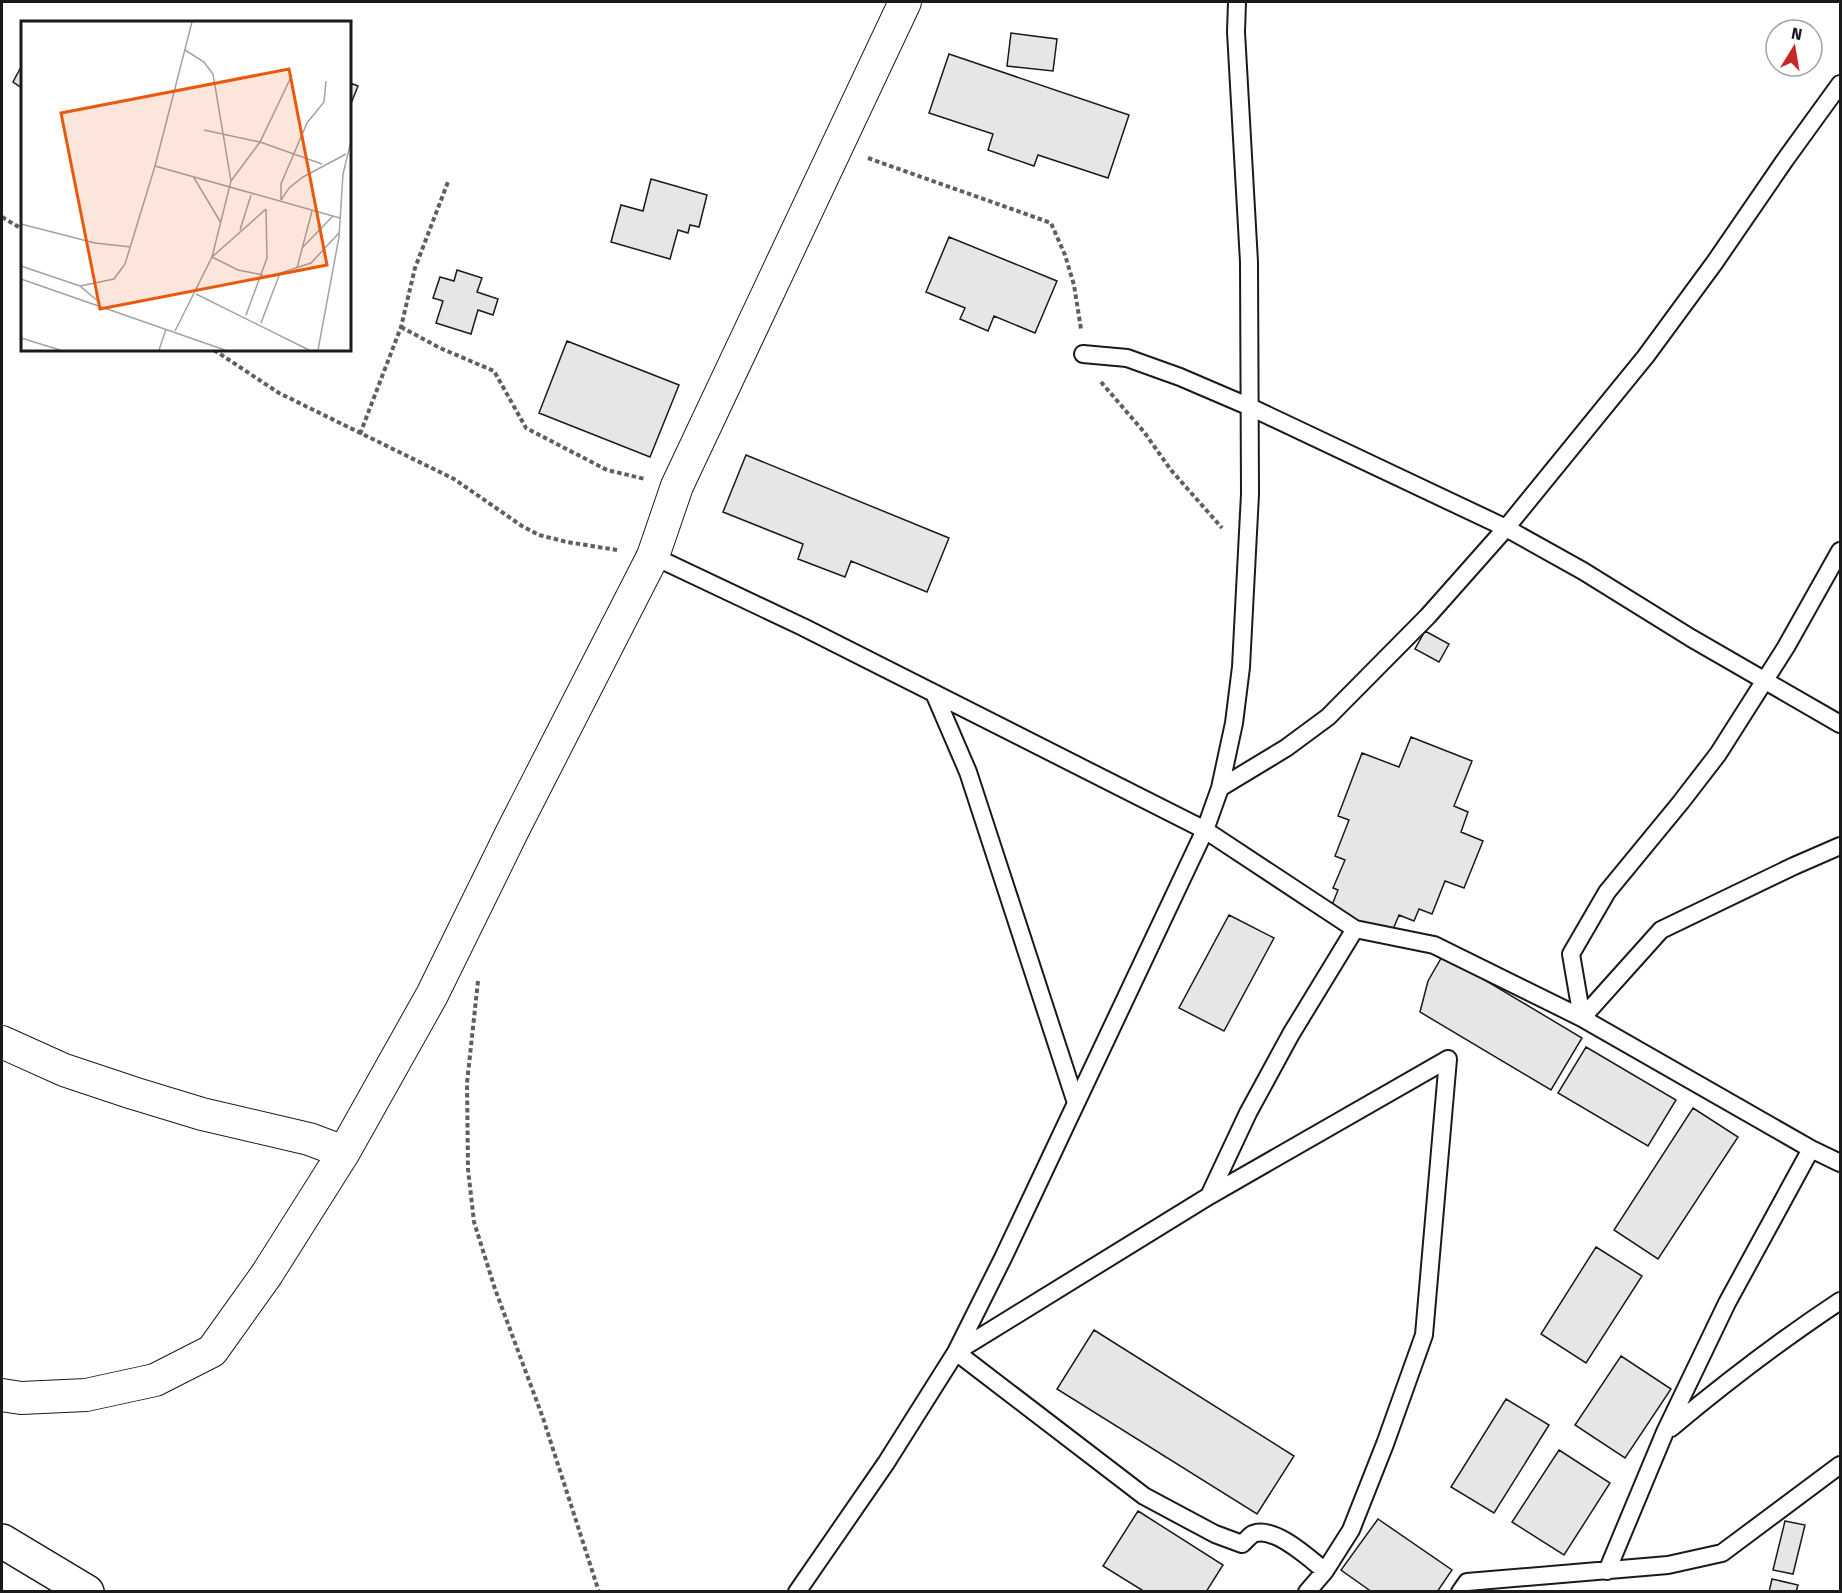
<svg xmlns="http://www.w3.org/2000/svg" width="1842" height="1593" viewBox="0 0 1842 1593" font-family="'Fira Sans',sans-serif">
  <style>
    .building { fill: #e6e6e6; stroke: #1a1a1a; stroke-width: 1.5 }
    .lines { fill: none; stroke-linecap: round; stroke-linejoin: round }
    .lane-casing { stroke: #1a1a1a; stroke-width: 20 }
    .street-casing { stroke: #1a1a1a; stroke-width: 34 }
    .highway-casing { stroke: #1a1a1a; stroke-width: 36 }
    .path { stroke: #5f5f5f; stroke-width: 4; stroke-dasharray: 4.5 3; stroke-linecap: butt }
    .lane { stroke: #fff; stroke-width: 16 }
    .street { stroke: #fff; stroke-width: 32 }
    .highway { stroke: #fff; stroke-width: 33 }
    .inset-road { fill: none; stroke: #a3a3a3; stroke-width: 1.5 }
    .view { fill: #e8590c; fill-opacity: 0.15; stroke: #e8590c; stroke-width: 3 }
    .inset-edge { fill: none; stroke: #1a1a1a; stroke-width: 3 }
  </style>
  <rect width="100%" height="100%" fill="#fff"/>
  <path class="building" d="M 1011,33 L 1057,39 L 1053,71 L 1007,66 Z
    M 949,54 L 1129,115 L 1108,178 L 1038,155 L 1034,166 L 988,150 L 993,134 L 929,113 Z
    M 22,65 L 22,88 L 13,82 Z
    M 350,83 L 358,86 L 350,106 Z
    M 651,179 L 707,195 L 699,227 L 690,225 L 688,233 L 678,230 L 670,259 L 611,242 L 621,205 L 643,211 Z
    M 949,237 L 1057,281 L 1035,333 L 994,316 L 988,331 L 960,319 L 965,308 L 926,292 Z
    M 457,270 L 482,278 L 477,292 L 498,299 L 493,315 L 478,310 L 471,334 L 436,323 L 443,301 L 433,298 L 440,277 L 454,281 Z
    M 567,341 L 679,385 L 650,457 L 539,413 Z
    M 746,455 L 949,538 L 927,592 L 851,561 L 845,577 L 798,559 L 803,544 L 723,512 Z
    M 1425,631 L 1449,644 L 1439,662 L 1415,649 Z
    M 1411,737 L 1472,761 L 1454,806 L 1468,812 L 1461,832 L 1483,841 L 1464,888 L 1445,881 L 1432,914 L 1419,909 L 1414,921 L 1399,915 L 1391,934 L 1330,910 L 1338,890 L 1333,888 L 1345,860 L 1335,856 L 1349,820 L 1338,816 L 1362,753 L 1399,767 Z
    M 1229,915 L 1274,938 L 1224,1031 L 1179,1008 Z
    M 1443,955 L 1582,1038 L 1551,1090 L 1420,1012 L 1428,981 Z
    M 1586,1047 L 1676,1100 L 1648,1146 L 1558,1093 Z
    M 1693,1108 L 1738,1137 L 1658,1259 L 1614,1230 Z
    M 1596,1247 L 1642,1276 L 1586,1363 L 1541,1334 Z
    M 1094,1330 L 1294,1456 L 1257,1514 L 1057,1389 Z
    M 1621,1356 L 1671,1389 L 1625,1458 L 1575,1425 Z
    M 1506,1399 L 1549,1425 L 1494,1513 L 1451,1487 Z
    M 1559,1450 L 1610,1483 L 1564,1555 L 1512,1522 Z
    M 1138,1511 L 1223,1565 L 1206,1592 L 1145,1592 L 1103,1566 Z
    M 1378,1519 L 1452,1570 L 1437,1592 L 1372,1592 L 1341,1570 Z
    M 1785,1521 L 1805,1525 L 1793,1574 L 1773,1570 Z
    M 1772,1579 L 1798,1585 L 1796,1592 L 1769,1592 Z"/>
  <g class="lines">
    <defs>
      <path id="lane" d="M 1083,354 L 1127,358 L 1180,377 L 1250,407 L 1506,528 L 1583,571 L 1691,638 L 1840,724
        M 653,556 L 803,627 L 1205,830 L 1355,929 L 1434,945 L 1582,1018 L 1811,1149 L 1840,1163
        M 934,693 L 968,772 L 1076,1103
        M 1220,788 L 1286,748 L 1328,717 L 1428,616 L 1506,528 L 1646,356 L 1715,262 L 1785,160 L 1840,84
        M 1582,1018 L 1571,954 L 1607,892 L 1681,802 L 1718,754 L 1786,647 L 1840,551
        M 1582,1018 L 1661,930 L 1794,866 L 1840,846
        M 1209,1196 L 1248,1113 L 1291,1034 L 1355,929
        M 1671,1428 C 1725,1383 1781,1340 1840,1301
        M 1325,1571 C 1310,1559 1274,1525 1253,1534 C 1249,1536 1246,1541 1242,1544 L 1215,1534 L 1144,1496 L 956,1352 L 1209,1196 L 1448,1059
        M 1607,1571 L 1665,1432 L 1727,1303 L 1811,1149
        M 797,1592 L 886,1463 L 956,1352 L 1003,1258 L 1205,830 L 1220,788 L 1234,723 L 1241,667 L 1250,494 L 1249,262 L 1236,32 L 1237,2
        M 1307,1592 L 1325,1571 L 1351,1530 L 1385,1444 L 1424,1335 L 1448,1059
        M 1460,1592 L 1467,1582 L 1668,1565 L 1722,1553 L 1840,1465"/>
      <path id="street" d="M 2,1042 L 64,1070 L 133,1093 L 202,1114 L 309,1139 L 344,1152
        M 2,1395 L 21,1398 L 86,1395 L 155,1380 L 212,1351 L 267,1274 L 344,1152 L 432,995 L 513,830 L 653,556 L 677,486 L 905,2"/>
      <path id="highway" d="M 2,1541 L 87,1592"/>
    </defs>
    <use href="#lane" class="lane-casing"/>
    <use href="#street" class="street-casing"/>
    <use href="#highway" class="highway-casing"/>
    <path class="path" d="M 868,158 L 1051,223 L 1065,255 L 1074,285 L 1081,329
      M 2,217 L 22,229
      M 401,327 L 440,348 L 494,371 L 526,428 L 607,470 L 645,479
      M 214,350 L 279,393 L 454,479 L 522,526 L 539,535 L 567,542 L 617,550
      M 1101,382 L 1144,432 L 1171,470 L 1222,528
      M 360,434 L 401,327 L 415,268 L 448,182
      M 478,981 L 467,1083 L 468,1169 L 474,1222 L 495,1289 L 543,1418 L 599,1592"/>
    <use href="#lane" class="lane"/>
    <use href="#street" class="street"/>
    <use href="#highway" class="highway"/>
  </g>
  <g transform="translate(21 21)">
    <rect width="330" height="330" fill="#fff"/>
    <path class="inset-road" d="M 183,109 L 239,121 L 301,143M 134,145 L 319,197M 172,155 L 200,202M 210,160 L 239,121 L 271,54M 260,179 L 260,163 L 286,102 L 303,81 L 305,60M 260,179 L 268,167 L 282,156 L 325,133M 0,203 L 74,222 L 110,226M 219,209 L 230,174M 281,227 L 312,195M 0,245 L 59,265 L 79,282M 276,247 L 291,190M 242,254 L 217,249 L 191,236 L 245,188M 0,258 L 204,329M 59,265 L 93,258 L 104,243 L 134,145 L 171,1M 175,273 L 288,329M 225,294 L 246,237 L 245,188M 240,302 L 259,252 L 290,242 L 318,212M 154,310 L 191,236 L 210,160 L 192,53 L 183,41 L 164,29M 0,317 L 39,329M 138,329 L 145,308M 297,329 L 318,216 L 322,153 L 330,120"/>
    <path class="view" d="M 268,48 L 306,244 L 79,288 L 40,92 Z"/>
    <rect width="330" height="330" class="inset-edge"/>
  </g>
  <rect width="1842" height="1593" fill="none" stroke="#1a1a1a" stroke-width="6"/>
  <g transform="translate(1794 48) rotate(11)"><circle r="28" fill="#ffffff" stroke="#a3a3a3" stroke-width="1.5"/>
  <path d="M0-4.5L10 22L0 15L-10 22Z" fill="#c62828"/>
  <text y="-9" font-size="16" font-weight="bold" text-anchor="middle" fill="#1a1a1a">N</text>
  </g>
</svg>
